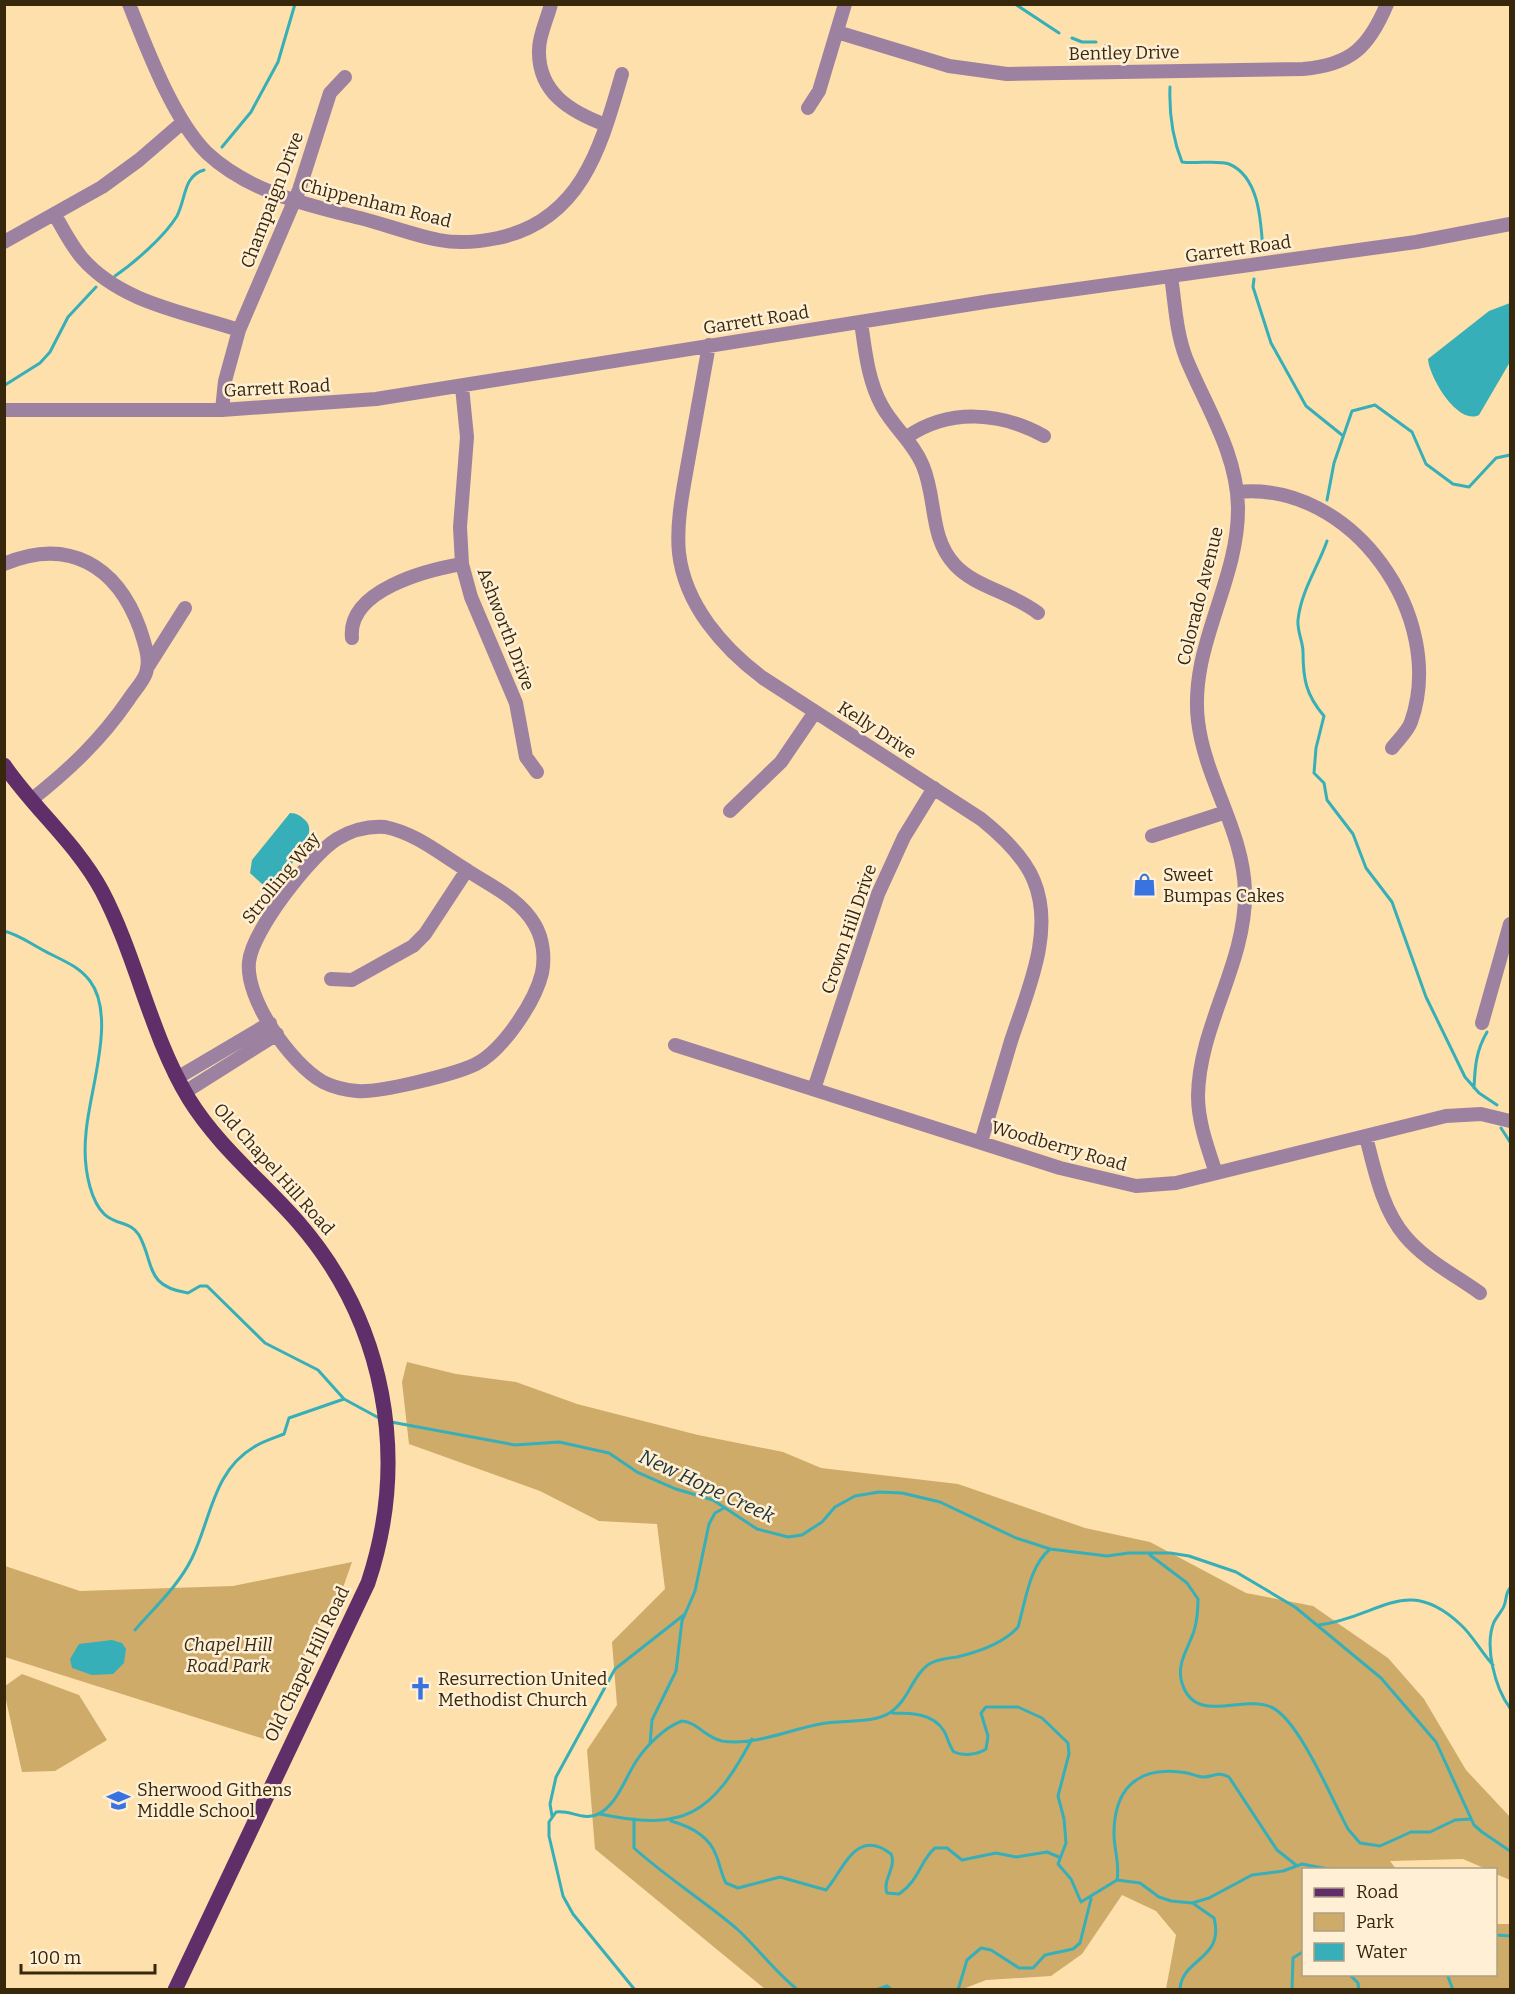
<svg xmlns="http://www.w3.org/2000/svg" width="1515" height="1994" viewBox="0 0 1515 1994" font-family="Bitter,serif">
  <style>
    .green { fill: #cfab69 }
    .water { fill: #37afb8 }
    .lines { fill: none; stroke-linecap: round; stroke-linejoin: round }
    .stream { stroke: #37afb8; stroke-width: 3 }
    .minor { stroke: #9d81a1; stroke-width: 14 }
    .major { stroke: #602e68; stroke-width: 15 }
    .labels { text-anchor: middle; stroke-width: 5; stroke-linejoin: round; paint-order: stroke }
    .street-label { font-size: 18px; fill: #37280c; stroke: #feefd5 }
    .poi-label { font-size: 18px; fill: #37280c; stroke: #feefd5; text-anchor: start }
    .park-label { font-size: 18px; font-style: italic; fill: #322917; stroke: #feefd5 }
    .water-label { font-size: 20px; font-style: italic; fill: #193335; stroke: #feefd5 }
  </style>
  <rect width="100%" height="100%" fill="#fde0ab"/>
  <path class="green" d="M 407,1362 L 456,1374 L 516,1382 L 577,1404 L 698,1435 L 783,1452 L 821,1468 L 958,1484 L 1085,1528 L 1150,1542 L 1246,1593 L 1313,1606 L 1388,1658 L 1424,1699 L 1466,1770 L 1510,1817 L 1510,1880 L 1496,1874 L 1496,1870 L 1486,1869 L 1463,1859 L 1390,1861 L 1396,1869 L 1304,1870 L 1304,1974 L 1496,1974 L 1496,1924 L 1510,1924 L 1510,1989 L 1166,1989 L 1176,1935 L 1156,1911 L 1122,1895 L 1082,1954 L 1051,1976 L 986,1980 L 963,1989 L 765,1989 L 595,1849 L 587,1750 L 617,1705 L 612,1642 L 665,1589 L 657,1524 L 599,1521 L 540,1491 L 409,1444 L 402,1382 Z
    M 352,1562 L 339,1599 L 334,1596 L 264,1739 L 5,1657 L 5,1566 L 80,1591 L 233,1586 Z
    M 22,1674 L 79,1695 L 107,1740 L 55,1771 L 22,1772 L 4,1691 L 5,1686 Z"/>
  <path class="water" d="M 1510,303 L 1510,362 L 1479,415 C 1458,426 1429,377 1428,359 L 1489,311 Z
    M 290,813 C 297,813 301,816 306,821 C 320,836 285,872 275,883 L 262,884 L 250,873 L 252,860 Z
    M 112,1640 L 122,1643 L 126,1649 L 124,1663 L 113,1674 L 92,1675 L 72,1668 L 70,1659 L 79,1644 Z"/>
  <g class="lines">
    <path class="stream" d="M 1015,4 L 1059,33
      M 1072,38 L 1082,42 L 1096,42
      M 1105,46 L 1127,56
      M 1170,87 C 1169,113 1172,137 1182,162 C 1194,164 1219,160 1229,164 C 1260,177 1261,223 1263,252
      M 222,147 L 251,112 L 278,62 L 295,4
      M 115,276 C 134,263 165,236 177,216 C 186,199 183,176 204,170
      M 1254,279 L 1253,287 L 1271,343 L 1306,406 L 1342,435
      M 5,385 L 40,363 L 50,352 L 68,317 L 96,287
      M 1327,500 L 1334,463 L 1352,411 L 1375,405 L 1412,432 L 1426,464 L 1453,484 L 1469,487 L 1496,458 L 1510,455
      M 1327,541 C 1318,567 1301,591 1298,620 C 1297,632 1303,641 1303,652 C 1303,679 1306,695 1324,716 L 1316,748 L 1314,773 L 1324,783 L 1327,800 L 1353,834 L 1366,868 L 1392,902 L 1426,997 L 1465,1077 L 1479,1093 L 1497,1105
      M 4,931 C 19,935 28,942 41,949 C 58,959 77,964 90,981 C 117,1017 89,1091 86,1133 C 84,1152 85,1169 90,1187 C 103,1233 127,1215 139,1235 C 155,1264 144,1286 188,1293 L 200,1286 L 207,1286 L 265,1343 L 318,1370 L 344,1399 L 379,1418
      M 1474,1088 C 1475,1066 1476,1051 1487,1032
      M 1501,1128 L 1510,1142
      M 391,1422 L 515,1445 L 559,1442 L 609,1453 L 637,1472 L 676,1489 L 713,1500 L 757,1529 L 788,1537 L 802,1535 L 822,1522 L 835,1507 L 855,1496 L 879,1492 L 902,1493 L 940,1502 L 1016,1538 L 1050,1549 L 1107,1556 L 1129,1553 L 1170,1553 L 1189,1556 L 1236,1572 L 1295,1607 L 1381,1678 L 1436,1742 L 1474,1825 L 1482,1832 L 1510,1851
      M 1150,1555 L 1187,1583 L 1198,1599 C 1198,1610 1197,1621 1194,1631 C 1188,1649 1176,1664 1182,1683 C 1195,1726 1243,1694 1271,1707 C 1299,1719 1332,1800 1348,1829 L 1360,1843 L 1380,1846 L 1411,1832 L 1430,1832 L 1455,1820 L 1471,1819
      M 1510,1588 C 1505,1594 1507,1599 1504,1606 C 1502,1611 1497,1616 1494,1622 C 1484,1646 1495,1688 1510,1708
      M 1319,1625 C 1380,1617 1406,1573 1461,1625 C 1473,1636 1481,1652 1493,1665
      M 135,1630 C 155,1607 179,1585 192,1558 C 211,1519 213,1471 254,1447 C 263,1441 274,1438 284,1434 L 289,1418 L 344,1399
      M 892,1713 C 911,1713 933,1713 944,1731 C 948,1738 949,1746 954,1752 C 963,1756 977,1755 986,1749 L 988,1736 L 981,1713 L 986,1707 L 1018,1707 L 1042,1718 L 1068,1743 L 1069,1754 L 1058,1796 L 1064,1819 L 1066,1843 L 1058,1864 L 1071,1879 L 1081,1902 L 1117,1880 L 1140,1883 L 1159,1897 L 1171,1901 L 1192,1903 L 1209,1898 L 1252,1875 L 1283,1871 L 1302,1864 L 1333,1870
      M 650,1744 L 652,1720 L 676,1671 L 682,1621 L 695,1591 L 709,1524 L 715,1513 L 724,1508
      M 600,1814 C 685,1832 712,1814 752,1739
      M 552,1816 L 550,1804 L 556,1777 L 615,1669 L 685,1614
      M 634,1819 L 634,1848 C 666,1877 703,1900 736,1928 C 758,1948 775,1972 798,1990
      M 671,1821 C 689,1826 709,1836 716,1855 C 720,1864 721,1874 726,1883 L 738,1888 L 780,1877 L 826,1890 C 844,1869 856,1827 891,1854 C 897,1867 882,1880 887,1893 L 899,1894 C 919,1881 921,1859 935,1848 L 947,1848 L 962,1860 L 996,1853 L 1016,1857 L 1047,1852 L 1059,1857
      M 1117,1880 C 1120,1864 1114,1850 1114,1834 C 1114,1790 1136,1767 1180,1772 C 1188,1772 1195,1776 1203,1777 C 1214,1777 1217,1771 1229,1777 L 1277,1850 L 1296,1865
      M 1496,1935 L 1510,1936
      M 1349,1974 L 1358,1983 L 1359,1990
      M 1447,1974 L 1453,1990
      M 635,1990 L 573,1914 L 563,1896 L 549,1836 L 549,1822 L 556,1812 C 571,1810 581,1820 596,1815 C 617,1807 625,1777 637,1760 C 647,1745 665,1727 682,1721 C 697,1722 706,1738 722,1741 C 754,1746 788,1730 820,1724 C 841,1719 872,1725 891,1712 C 909,1700 913,1673 931,1663 C 939,1659 948,1658 957,1657 C 978,1652 1004,1643 1018,1627 C 1026,1600 1029,1567 1050,1549
      M 876,1990 L 887,1986 L 892,1990
      M 958,1990 L 967,1960 L 981,1948 L 991,1950 L 1019,1968 L 1033,1968 L 1045,1955 L 1073,1949 L 1080,1943 L 1091,1899
      M 1180,1990 C 1181,1958 1225,1960 1214,1918 L 1194,1904
      M 1292,1990 L 1293,1958 L 1304,1951"/>
    <path class="minor" d="M 129,4 C 147,49 173,119 207,153 C 249,192 307,205 360,218 C 387,225 413,235 439,240 C 459,244 479,242 498,238 C 582,220 601,146 622,74
      M 551,4 C 547,20 539,35 539,50 C 538,93 571,112 606,125
      M 837,32 L 949,66 L 1007,74 L 1303,69 C 1351,65 1369,47 1387,4
      M 808,108 L 819,91 L 845,4
      M 55,215 C 63,229 71,245 82,258 C 121,303 185,312 239,330
      M 4,242 L 102,187 L 139,160 L 183,122
      M 1171,276 C 1175,303 1176,332 1186,358 C 1206,407 1237,453 1238,507 C 1239,582 1189,646 1198,721 C 1205,780 1244,832 1245,892 C 1246,964 1199,1025 1198,1096 C 1198,1122 1208,1149 1216,1173
      M 861,322 C 865,350 868,381 882,406 C 894,428 914,443 923,466 C 937,500 929,537 955,565 C 975,587 1013,593 1038,613
      M 709,345 C 702,384 695,423 688,462 C 683,491 676,523 679,553 C 685,605 723,648 763,678 L 981,819 C 1001,835 1024,856 1034,881 C 1055,932 1027,992 1011,1041 C 1001,1074 991,1108 981,1142
      M 462,387 L 467,437 L 460,527 L 462,564 L 471,597 L 516,703 L 526,757 L 537,772
      M 4,410 L 222,410 L 376,399 L 991,301 L 1416,242 L 1510,224
      M 222,410 L 225,381 L 239,330 L 299,190 L 330,93 L 345,77
      M 907,437 C 949,408 1001,412 1044,436
      M 1237,492 C 1352,480 1448,617 1411,722 C 1408,731 1398,740 1392,748
      M 4,564 C 68,537 117,565 140,629 C 144,642 151,659 146,673 C 143,682 134,691 129,699 C 101,740 69,770 31,800
      M 352,638 C 347,590 427,570 462,564
      M 147,668 L 185,608
      M 730,811 L 781,762 L 815,712
      M 385,827 C 415,833 439,853 465,869 C 489,885 520,898 535,925 C 543,939 545,957 542,973 C 535,1002 503,1050 476,1064 C 456,1074 380,1093 357,1091 C 346,1090 333,1087 323,1082 C 291,1064 245,999 249,962 C 252,931 311,855 337,839 C 352,830 368,826 385,827 Z
      M 1152,836 L 1226,812
      M 331,979 L 352,980 L 413,946 L 425,934 L 467,870
      M 1482,1023 L 1510,924
      M 675,1045 L 1060,1168 L 1136,1186 L 1176,1183 L 1446,1116 L 1481,1114 L 1510,1121
      M 177,1078 L 270,1023
      M 814,1089 L 878,894 L 904,837 L 934,788
      M 185,1092 L 277,1034
      M 1366,1137 C 1375,1171 1382,1209 1405,1236 C 1425,1260 1455,1275 1480,1293"/>
    <path class="major" d="M 4,765 C 34,809 77,844 102,891 C 137,958 150,1034 189,1099 C 218,1146 262,1181 298,1222 C 385,1322 410,1457 368,1583 L 175,1990"/>
  </g>
  <defs>
    <symbol id="shop-bare" viewBox="-9 -9 18 18"><path d="M-5-2.5h2.3a2.7 3.5 0 0 1 5.4 0H5L5.5 6h-11ZM-1.5-2.5h3a1.5 2.3 0 0 0-3 0Z" fill="#3972e1" stroke="#feefd5" stroke-width="2.5" paint-order="stroke"/></symbol>
    <symbol id="church-bare" viewBox="-9 -9 18 18"><path d="M-1.2-6h2.4v3.5h3.3v2.4h-3.3V6h-2.4V-.1h-3.3v-2.4h3.3Z" fill="#3972e1" stroke="#feefd5" stroke-width="2.5" paint-order="stroke"/></symbol>
    <symbol id="school-bare" viewBox="-9 -9 18 18"><path d="M0-5L7-2L0 1L-7-2ZM-4 1L0 2.5L4 1V4Q0 6-4 4Z" fill="#3972e1" stroke="#feefd5" stroke-width="2.5" paint-order="stroke"/></symbol>
  </defs>
  <g fill-rule="evenodd">
    <use href="#shop-bare" x="1128" y="868" width="33" height="33"/>
    <use href="#church-bare" x="404" y="1672" width="33" height="33"/>
    <use href="#school-bare" x="102" y="1784" width="33" height="33"/>
  </g>
  <g class="labels">
    <g class="street-label">
      <text transform="translate(1124 53) rotate(-1)" y="6">Bentley Drive</text>
      <text transform="translate(272 200) rotate(-69)" y="6">Champaign Drive</text>
      <text transform="translate(376 203) rotate(14)" y="6">Chippenham Road</text>
      <text transform="translate(1238 249) rotate(-8)" y="6">Garrett Road</text>
      <text transform="translate(756 320) rotate(-9)" y="6">Garrett Road</text>
      <text transform="translate(277 388) rotate(-3)" y="6">Garrett Road</text>
      <text transform="translate(1200 596) rotate(-76)" y="6">Colorado Avenue</text>
      <text transform="translate(506 629) rotate(69)" y="6">Ashworth Drive</text>
      <text transform="translate(877 730) rotate(33)" y="6">Kelly Drive</text>
      <text transform="translate(281 878) rotate(-51)" y="6">Strolling Way</text>
      <text transform="translate(849 929) rotate(-71)" y="6">Crown Hill Drive</text>
      <text transform="translate(1059 1146) rotate(16)" y="6">Woodberry Road</text>
      <text transform="translate(274 1169) rotate(48)" y="6">Old Chapel Hill Road</text>
      <text transform="translate(307 1664) rotate(-64)" y="6">Old Chapel Hill Road</text>
    </g>
    <g class="poi-label">
      <text x="1163" y="881">Sweet<tspan x="1163" dy="21">Bumpas Cakes</tspan></text>
      <text x="438" y="1685">Resurrection United<tspan x="438" dy="21">Methodist Church</tspan></text>
      <text x="137" y="1796">Sherwood Githens<tspan x="137" dy="21">Middle School</tspan></text>
    </g>
    <g class="park-label">
      <text x="228" y="1651">Chapel Hill<tspan x="228" dy="21">Road Park</tspan></text>
    </g>
    <g class="water-label">
      <text transform="translate(707 1486) rotate(25)" y="7">New Hope Creek</text>
    </g>
  </g>
  <rect width="1515" height="1994" fill="none" stroke="#37280c" stroke-width="12"/>
  <rect x="1302" y="1868" width="195" height="108" fill="#feefd5" stroke="#ae9f85" stroke-width="1.5"/>
  <rect x="1314" y="1888" width="30" height="9" fill="#602e68" stroke="#ae9f85" stroke-width="1.5"/>
  <text x="1356" y="1898" font-size="18" fill="#37280c">Road</text>
  <rect x="1314" y="1913" width="30" height="18" fill="#cfab69" stroke="#ae9f85" stroke-width="1.5"/>
  <text x="1356" y="1928" font-size="18" fill="#37280c">Park</text>
  <rect x="1314" y="1943" width="30" height="18" fill="#37afb8" stroke="#ae9f85" stroke-width="1.5"/>
  <text x="1356" y="1958" font-size="18" fill="#37280c">Water</text>
  <path d="M21 1964v9h134v-9" fill="none" stroke="#37280c" stroke-width="3"/>
  <text x="30" y="1964" font-size="18" fill="#37280c" stroke="#feefd5" stroke-width="4.5" paint-order="stroke">100 m</text>
</svg>
